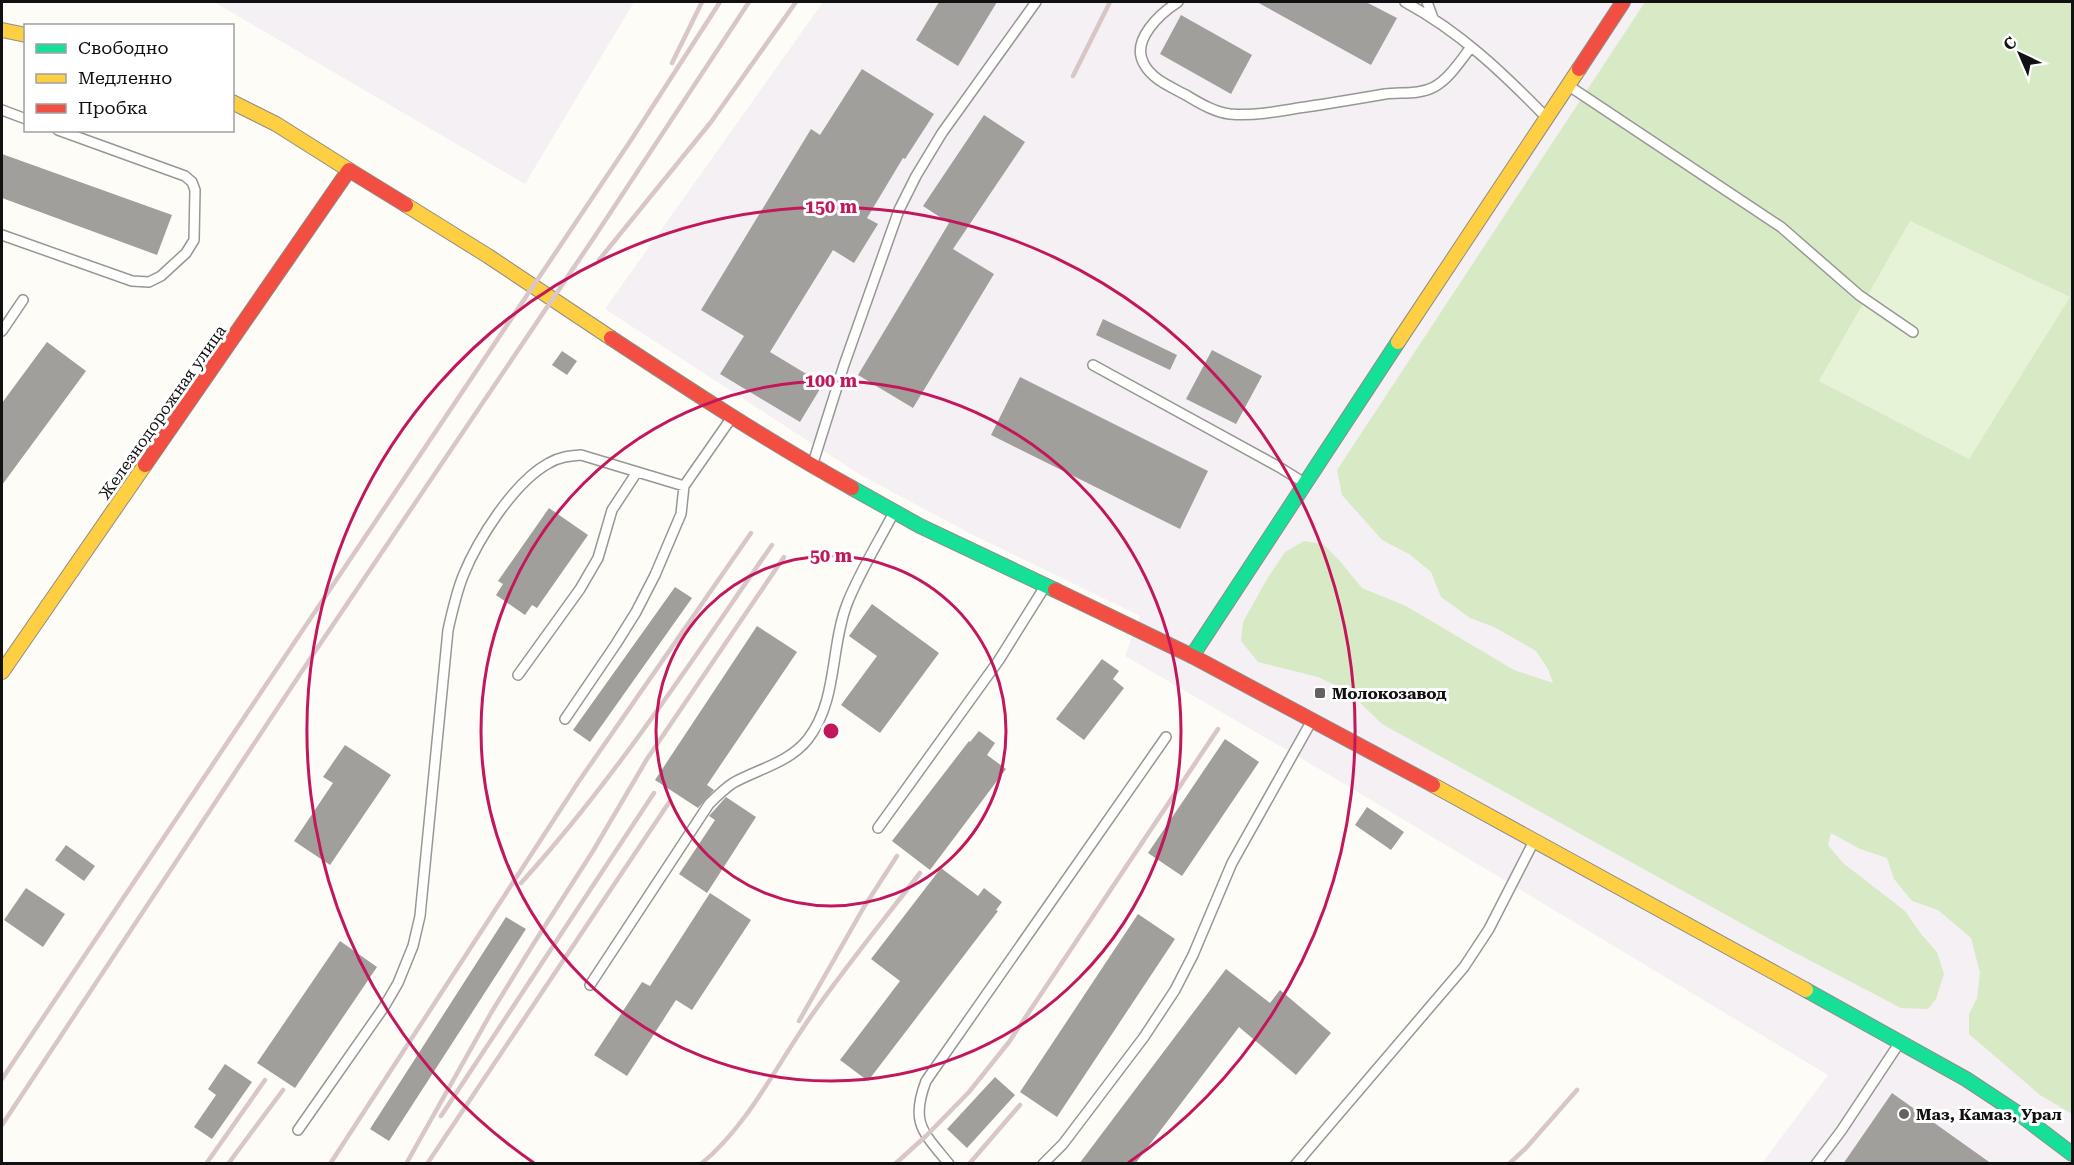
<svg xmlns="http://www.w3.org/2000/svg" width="2074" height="1165" viewBox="0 0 2074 1165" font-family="'Roboto Serif',serif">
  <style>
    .industrial { fill: #f5f0f3 }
    .green { fill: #e7f3d7 }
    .forest { fill: #d8eac5; fill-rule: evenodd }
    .building { fill: #a19f9c }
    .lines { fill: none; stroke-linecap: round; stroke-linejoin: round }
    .lane-casing { stroke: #979795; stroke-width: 12 }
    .fast-casing { stroke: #8e8d8b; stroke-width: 16 }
    .slow-casing { stroke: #8e8d8b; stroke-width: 16 }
    .jam-casing { stroke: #8e8d8b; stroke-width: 16 }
    .lane { stroke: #fffffe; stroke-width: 9 }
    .fast { stroke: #16e098; stroke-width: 14 }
    .slow { stroke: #ffcf43; stroke-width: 14 }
    .jam { stroke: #f24e42; stroke-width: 14 }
    .rail { stroke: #d9c6c7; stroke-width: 4.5 }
    .ring { fill: none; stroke: #c2185b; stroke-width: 3 }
    .poi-dot { fill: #646362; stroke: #fff; stroke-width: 2 }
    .labels { text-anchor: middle; stroke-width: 6; stroke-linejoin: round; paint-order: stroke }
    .street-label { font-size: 16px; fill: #111; stroke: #fff }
    .poi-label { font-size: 16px; font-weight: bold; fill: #111; stroke: #fff; text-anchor: start }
    .centre { fill: #c2185b; stroke: #fff; stroke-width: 3 }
    .ring-label { font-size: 18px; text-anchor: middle; font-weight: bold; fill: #c2185b; stroke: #fff; stroke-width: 6; stroke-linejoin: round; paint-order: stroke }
  </style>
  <rect width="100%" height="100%" fill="#fdfcf7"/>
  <path class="industrial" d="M 214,2 L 634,2 L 525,184 Z
    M 823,2 L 2072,2 L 2072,1163 L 1762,1163 L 1828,1075 L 1321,770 L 1125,656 L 1140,616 L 971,534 L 859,474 L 605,309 Z"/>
  <path class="green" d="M 1910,221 L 2071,297 L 1969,459 L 1819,381 Z"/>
  <path class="forest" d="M 1645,2 L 2072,2 L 2072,1114 L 2040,1095 L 1969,1034 L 1969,1014 L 1977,998 L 1980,973 L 1971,938 L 1938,910 L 1912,901 L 1894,879 L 1887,858 L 1860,849 L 1831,833 L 1828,845 L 1843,863 L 1905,911 L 1921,934 L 1937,952 L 1944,974 L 1936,999 L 1928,1009 L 1901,1008 L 1786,948 L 1382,724 L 1353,696 L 1339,687 L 1318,677 L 1258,662 L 1241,641 L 1243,622 L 1267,579 L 1285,552 L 1304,541 L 1323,544 L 1339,560 L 1362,588 L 1406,606 L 1514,670 L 1553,683 L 1548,669 L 1536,651 L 1494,627 L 1470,618 L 1441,597 L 1431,572 L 1409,554 L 1382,540 L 1342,495 L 1337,470 ZM 1910,221 L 2070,297 L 1969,459 L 1819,381 Z"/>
  <path class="building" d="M 939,2 L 997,2 L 958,66 L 916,40 Z
    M 1257,2 L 1366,2 L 1397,18 L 1371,65 Z
    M 1181,15 L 1252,55 L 1231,94 L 1160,54 Z
    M 862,69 L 934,114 L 905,159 L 903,158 L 867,218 L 878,224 L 854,263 L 833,250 L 770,352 L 823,384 L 800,422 L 720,374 L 744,336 L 701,310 L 811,129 L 820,135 Z
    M 984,115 L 1025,142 L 953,249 L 994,274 L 913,408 L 858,375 L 949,223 L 923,206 Z
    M 2,154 L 172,215 L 157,255 L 2,198 Z
    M 1103,319 L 1177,355 L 1170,370 L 1096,335 Z
    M 47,342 L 86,371 L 2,485 L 2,403 Z
    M 1212,350 L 1262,376 L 1236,424 L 1186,399 Z
    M 562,351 L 577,361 L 567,375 L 552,365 Z
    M 1020,377 L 1208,471 L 1180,529 L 991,435 Z
    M 549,508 L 588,535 L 537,608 L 532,605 L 525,615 L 496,595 L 503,584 L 498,581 Z
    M 675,587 L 692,598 L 590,742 L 573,730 Z
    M 872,604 L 939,653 L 880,733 L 841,705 L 877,656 L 849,636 Z
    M 757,626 L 797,652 L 707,785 L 714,790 L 698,808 L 655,780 Z
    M 1102,659 L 1119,671 L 1113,679 L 1124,688 L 1084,740 L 1056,719 Z
    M 979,731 L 995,743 L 987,755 L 1006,769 L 930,870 L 892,841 L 969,741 L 970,742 Z
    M 1225,739 L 1259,762 L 1182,876 L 1148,853 Z
    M 345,745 L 391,775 L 330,865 L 294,841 L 333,783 L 323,777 Z
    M 726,797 L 756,817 L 707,893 L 679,874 L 715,820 L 709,816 Z
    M 1367,807 L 1404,832 L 1391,850 L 1355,825 Z
    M 66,845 L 95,866 L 84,881 L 55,860 Z
    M 941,868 L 978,896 L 984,888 L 1002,902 L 996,910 L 998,911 L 868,1081 L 840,1060 L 900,981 L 871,959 Z
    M 26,888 L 65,914 L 43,947 L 4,920 Z
    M 710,893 L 751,920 L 692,1010 L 676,1000 L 627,1076 L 594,1055 L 642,982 L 650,986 Z
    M 1138,914 L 1175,939 L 1057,1117 L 1020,1092 Z
    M 506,917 L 526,929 L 389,1141 L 370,1129 Z
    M 340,941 L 377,967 L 295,1088 L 257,1063 Z
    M 1226,969 L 1270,1003 L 1280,990 L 1331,1033 L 1296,1075 L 1239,1027 L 1135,1164 L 1079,1164 Z
    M 225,1064 L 252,1082 L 212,1139 L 194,1127 L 216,1095 L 208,1089 Z
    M 995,1077 L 1015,1095 L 967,1148 L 947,1129 Z
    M 1892,1093 L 1992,1164 L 1843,1164 Z"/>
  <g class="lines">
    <defs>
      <path id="lane" d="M 1178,2 C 1161,13 1130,40 1144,64 C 1152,79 1169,86 1184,94 C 1198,102 1213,112 1230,114 C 1253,116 1276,112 1298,108 C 1327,104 1356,99 1385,94 C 1401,92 1419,95 1434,87 C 1449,79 1461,60 1471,47
        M 1405,2 C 1460,32 1501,71 1545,116
        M 1427,2 L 1433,18
        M 1569,86 L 1781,227 L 1859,295 L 1913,332
        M 2,110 L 26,119
        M 2,235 L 132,281 L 149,282 L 161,276 L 186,253 L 194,240 L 195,190 L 192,182 L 185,176 L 58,130
        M 2,331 L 23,300
        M 1093,365 L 1279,467 L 1303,482
        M 813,463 L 844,365 L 899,210 L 916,176 L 942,133 L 1036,2
        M 518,675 L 580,589 L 598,558 L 612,510 L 637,472
        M 565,719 L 616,644 L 636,612 L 655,575 L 681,514 L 684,486
        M 878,828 L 999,660 L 1044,588
        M 590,985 L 709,804 C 716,797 724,789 733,783 C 758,769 789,763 808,739 C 838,700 830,648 847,604 C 859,573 878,543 893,514
        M 298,1130 L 384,1007 L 398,983 L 413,946 L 420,916 L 448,630 C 452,612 456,594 463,576 C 478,539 514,482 549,463 C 559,457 569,456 581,455 L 684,486 L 730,420
        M 949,1164 C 923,1132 910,1123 926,1081 L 1166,737
        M 1043,1164 L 1063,1144 L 1144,1037 L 1175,990 L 1193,955 L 1232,863 L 1311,722
        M 1296,1164 L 1464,967 L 1489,929 L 1534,841
        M 1816,1164 L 1841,1131 L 1898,1045"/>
      <path id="fast" d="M 852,488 L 920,526 L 1055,590
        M 1192,656 L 1398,342
        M 1806,990 L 1966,1079 L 2022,1116 L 2072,1154"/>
      <path id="slow" d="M 2,30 L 26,35
        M 232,102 L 276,124 L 349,170
        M 406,205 L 488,256 L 611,338
        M 1398,342 L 1579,69
        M 2,672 L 145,465
        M 1433,785 L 1806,990"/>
      <path id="jam" d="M 1579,69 L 1623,2
        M 611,338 C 690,390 769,442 852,488
        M 145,465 L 349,170 L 406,205
        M 1055,590 L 1192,656 L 1433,785"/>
    </defs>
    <use href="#lane" class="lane-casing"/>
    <use href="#fast" class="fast-casing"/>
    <use href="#slow" class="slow-casing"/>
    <use href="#jam" class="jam-casing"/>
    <use href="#lane" class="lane"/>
    <use href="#fast" class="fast"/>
    <use href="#slow" class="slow"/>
    <use href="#jam" class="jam"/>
    <path class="rail" d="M 672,63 L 702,2
      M 1073,76 L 1110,2
      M 599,260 L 711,122 L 796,2
      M 521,883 C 615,779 692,660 772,545
      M 799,1021 L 864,907 L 897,856
      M 2,1079 L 631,140 L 720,2
      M 441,1116 L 654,793
      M 2,1125 L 314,653 L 593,239 L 749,2
      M 206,1164 L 265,1080
      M 228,1164 L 283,1090
      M 330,1164 L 579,781 L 751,533
      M 406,1164 L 491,1013 L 534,943 L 593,851 L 647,759 L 784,557
      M 427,1164 L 670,801
      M 701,1164 C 747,1126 774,1070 807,1022 C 842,971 882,922 920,873
      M 895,1164 L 926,1136 L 969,1092 L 1009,1042 L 1218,729
      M 969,1164 L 1020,1105
      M 1509,1164 L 1526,1148 L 1577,1090"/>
  </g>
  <g class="ring">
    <circle cx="831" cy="731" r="175"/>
    <circle cx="831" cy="731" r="350"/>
    <path d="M534 1163A524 524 0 1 1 1128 1163"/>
  </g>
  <g class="poi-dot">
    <rect x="1314" y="687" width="12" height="12" rx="3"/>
    <circle cx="1904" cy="1114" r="6"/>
  </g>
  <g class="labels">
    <g class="street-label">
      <text transform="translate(162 412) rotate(-55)" y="6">Железнодорожная улица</text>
    </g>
    <g class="poi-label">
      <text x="1332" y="699">Молокозавод</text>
      <text x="1916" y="1120">Маз, Камаз, Урал</text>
    </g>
  </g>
  <circle cx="831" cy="731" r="9" class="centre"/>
  <g class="ring-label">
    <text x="831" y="213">150 m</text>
    <text x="831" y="387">100 m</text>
    <text x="831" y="562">50 m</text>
  </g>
  <rect width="2074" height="1165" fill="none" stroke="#111111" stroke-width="6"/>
  <rect x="24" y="24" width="210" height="108" fill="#ffffff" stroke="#a0a0a0" stroke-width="1.5"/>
  <rect x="36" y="44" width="30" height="9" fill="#16e098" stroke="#a0a0a0" stroke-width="1.5"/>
  <text x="78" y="54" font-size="18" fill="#111111">Свободно</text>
  <rect x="36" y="74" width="30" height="9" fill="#ffcf43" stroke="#a0a0a0" stroke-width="1.5"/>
  <text x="78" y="84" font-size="18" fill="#111111">Медленно</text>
  <rect x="36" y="104" width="30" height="9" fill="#f24e42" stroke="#a0a0a0" stroke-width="1.5"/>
  <text x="78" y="114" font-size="18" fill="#111111">Пробка</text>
  <g transform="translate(2020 54) rotate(316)" stroke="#ffffff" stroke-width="4.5" paint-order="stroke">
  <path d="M0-4.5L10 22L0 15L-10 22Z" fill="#111111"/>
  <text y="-9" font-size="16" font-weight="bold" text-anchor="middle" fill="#111111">С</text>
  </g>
</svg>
